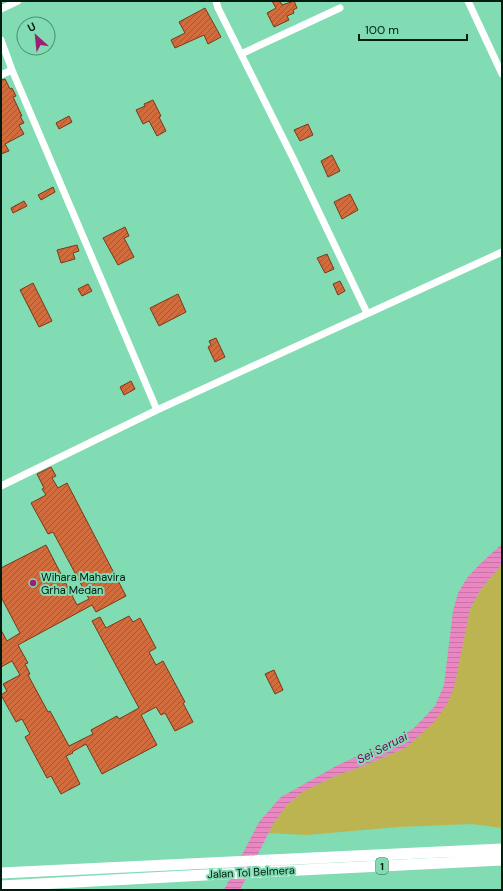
<svg xmlns="http://www.w3.org/2000/svg" width="503" height="891" viewBox="0 0 503 891" font-family="'DM Sans',sans-serif">
  <style>
    .grass { fill: #bcb451 }
    .water { fill: url(#water-rules) }
    .building { fill: url(#building-hatch); stroke: #7b3817 }
    .lines { fill: none; stroke-linecap: round; stroke-linejoin: round }
    .minor { stroke: #fff; stroke-width: 7 }
    .highway { stroke: #fff; stroke-width: 11 }
    .poi-dot { fill: #9c1f75; stroke: #81dbb3; stroke-width: 1.5 }
    .labels { text-anchor: middle; stroke-width: 4; stroke-linejoin: round; paint-order: stroke }
    .shield { fill: #81dbb3; stroke: #275542; stroke-width: 1 }
    .shield-label { font-size: 10px; font-weight: bold; fill: #011c11 }
    .poi-label { font-size: 11px; fill: #011c11; stroke: #81dbb3; text-anchor: start }
    .street-label { font-size: 11px; fill: #011c11; stroke: #81dbb3 }
    .water-label { font-size: 12px; font-style: italic; fill: #81025e; stroke: #81dbb3 }
  </style>
  <defs>
    <pattern id="water-rules" width="6" height="5" patternUnits="userSpaceOnUse"><rect width="6" height="5" fill="#ea86c2"/><path d="M0 2.5h6" fill="none" stroke="#c773a6"/></pattern>
    <pattern id="building-hatch" width="6" height="6" patternUnits="userSpaceOnUse"><rect width="6" height="6" fill="#d06c3d"/><path d="M-1 1l2-2M0 6l6-6M5 7l2-2" fill="none" stroke="#a65832"/></pattern>
  </defs>
  <rect width="100%" height="100%" fill="#81dbb3"/>
  <path class="grass" d="M 502,564 L 502,828 L 472,824 L 398,827 L 306,835 L 268,833 L 273,824 L 287,805 L 304,791 L 335,776 L 366,765 L 407,747 L 419,736 L 458,668 L 460,655 L 470,609 L 481,589 Z"/>
  <path class="water" d="M 502,544 L 502,564 L 481,589 L 470,609 L 454,688 L 447,704 L 434,722 L 407,747 L 366,765 L 335,776 L 304,791 L 287,805 L 273,824 L 240,890 L 224,890 L 259,822 L 281,797 L 338,765 L 401,736 L 414,728 L 435,706 L 444,685 L 453,611 L 458,593 L 467,578 L 480,564 Z"/>
  <path class="building" d="M 272,1 L 280,1 L 282,5 L 294,1 L 297,8 L 293,10 L 294,13 L 287,16 L 289,20 L 274,27 L 267,13 L 276,8 Z
    M 205,8 L 221,37 L 208,44 L 204,35 L 175,48 L 171,40 L 185,33 L 179,22 Z
    M 5,79 L 10,89 L 12,88 L 16,96 L 13,97 L 22,116 L 20,116 L 24,123 L 19,125 L 24,134 L 5,144 L 9,151 L 1,154 L 1,80 Z
    M 153,100 L 161,116 L 159,117 L 166,131 L 157,136 L 149,121 L 143,124 L 136,110 L 145,106 L 144,104 Z
    M 69,116 L 72,122 L 59,129 L 56,123 Z
    M 308,124 L 313,135 L 300,141 L 294,130 Z
    M 332,155 L 340,171 L 328,177 L 321,161 Z
    M 53,187 L 55,192 L 41,200 L 38,195 Z
    M 350,194 L 358,210 L 342,219 L 334,202 Z
    M 24,201 L 27,206 L 13,213 L 11,208 Z
    M 125,227 L 129,236 L 124,238 L 134,257 L 118,265 L 103,238 Z
    M 77,245 L 79,251 L 73,253 L 75,259 L 61,263 L 57,250 Z
    M 327,254 L 334,269 L 325,273 L 317,258 Z
    M 340,281 L 345,291 L 338,295 L 333,284 Z
    M 33,283 L 52,321 L 39,327 L 20,290 Z
    M 88,284 L 92,291 L 82,296 L 78,289 Z
    M 178,294 L 186,312 L 159,326 L 150,308 Z
    M 216,338 L 225,357 L 215,362 L 208,347 L 211,345 L 209,341 Z
    M 131,381 L 135,389 L 124,395 L 120,387 Z
    M 51,467 L 56,476 L 52,478 L 58,488 L 67,483 L 126,596 L 96,612 L 92,605 L 18,645 L 28,663 L 25,664 L 30,674 L 28,675 L 48,712 L 50,711 L 69,746 L 93,734 L 91,730 L 117,716 L 119,719 L 139,708 L 92,621 L 100,617 L 106,628 L 129,616 L 133,622 L 140,618 L 156,648 L 149,652 L 156,665 L 163,661 L 185,702 L 183,703 L 193,722 L 175,731 L 165,713 L 161,715 L 156,707 L 141,715 L 157,745 L 102,774 L 86,744 L 72,752 L 73,753 L 66,756 L 80,784 L 61,794 L 51,776 L 47,778 L 25,737 L 30,734 L 22,719 L 16,722 L 1,695 L 7,691 L 3,684 L 20,675 L 12,661 L 1,667 L 1,630 L 7,641 L 20,633 L 1,597 L 1,568 L 46,545 L 77,605 L 89,599 L 53,532 L 48,534 L 31,503 L 46,495 L 42,489 L 44,488 L 37,474 Z
    M 274,670 L 283,690 L 275,694 L 265,674 Z"/>
  <g class="lines">
    <path class="minor" d="M 216,1 L 218,8 L 294,160 L 367,313
      M 468,1 L 502,74
      M 1,9 L 18,1
      M 1,40 L 12,70 L 157,410
      M 241,54 L 340,8
      M 1,75 L 12,70
      M 1,486 L 157,410 L 502,252"/>
    <path class="highway" d="M 1,873 L 502,849
      M 1,886 L 261,872 L 502,860"/>
  </g>
  <circle class="poi-dot" cx="33" cy="583" r="4"/>
  <g class="labels">
    <rect class="shield" x="376" y="858" width="12" height="16" rx="3"/>
    <g class="shield-label">
      <text x="382" y="870">1</text>
    </g>
    <g class="poi-label">
      <text x="41" y="581">Wihara Mahavira<tspan x="41" dy="13">Grha Medan</tspan></text>
    </g>
    <g class="street-label">
      <text transform="translate(251 872) rotate(-3)" y="4">Jalan Tol Belmera</text>
    </g>
    <g class="water-label">
      <text transform="translate(382 748) rotate(-27)" y="4">Sei Seruai</text>
    </g>
  </g>
  <rect width="503" height="891" fill="none" stroke="#011c11" stroke-width="4"/>
  <g transform="translate(36 36) rotate(333)"><circle r="19" fill="#81dbb3" stroke="#4e8f72"/>
  <path d="M0-3L7 15L0 10L-7 15Z" fill="#9c1f75"/>
  <text y="-6" font-size="11" font-weight="bold" text-anchor="middle" fill="#011c11">U</text>
  </g>
  <path d="M359 34v6h108v-6" fill="none" stroke="#011c11" stroke-width="2"/>
  <text x="365" y="34" font-size="12" fill="#011c11" stroke="#81dbb3" stroke-width="3" paint-order="stroke">100 m</text>
</svg>
